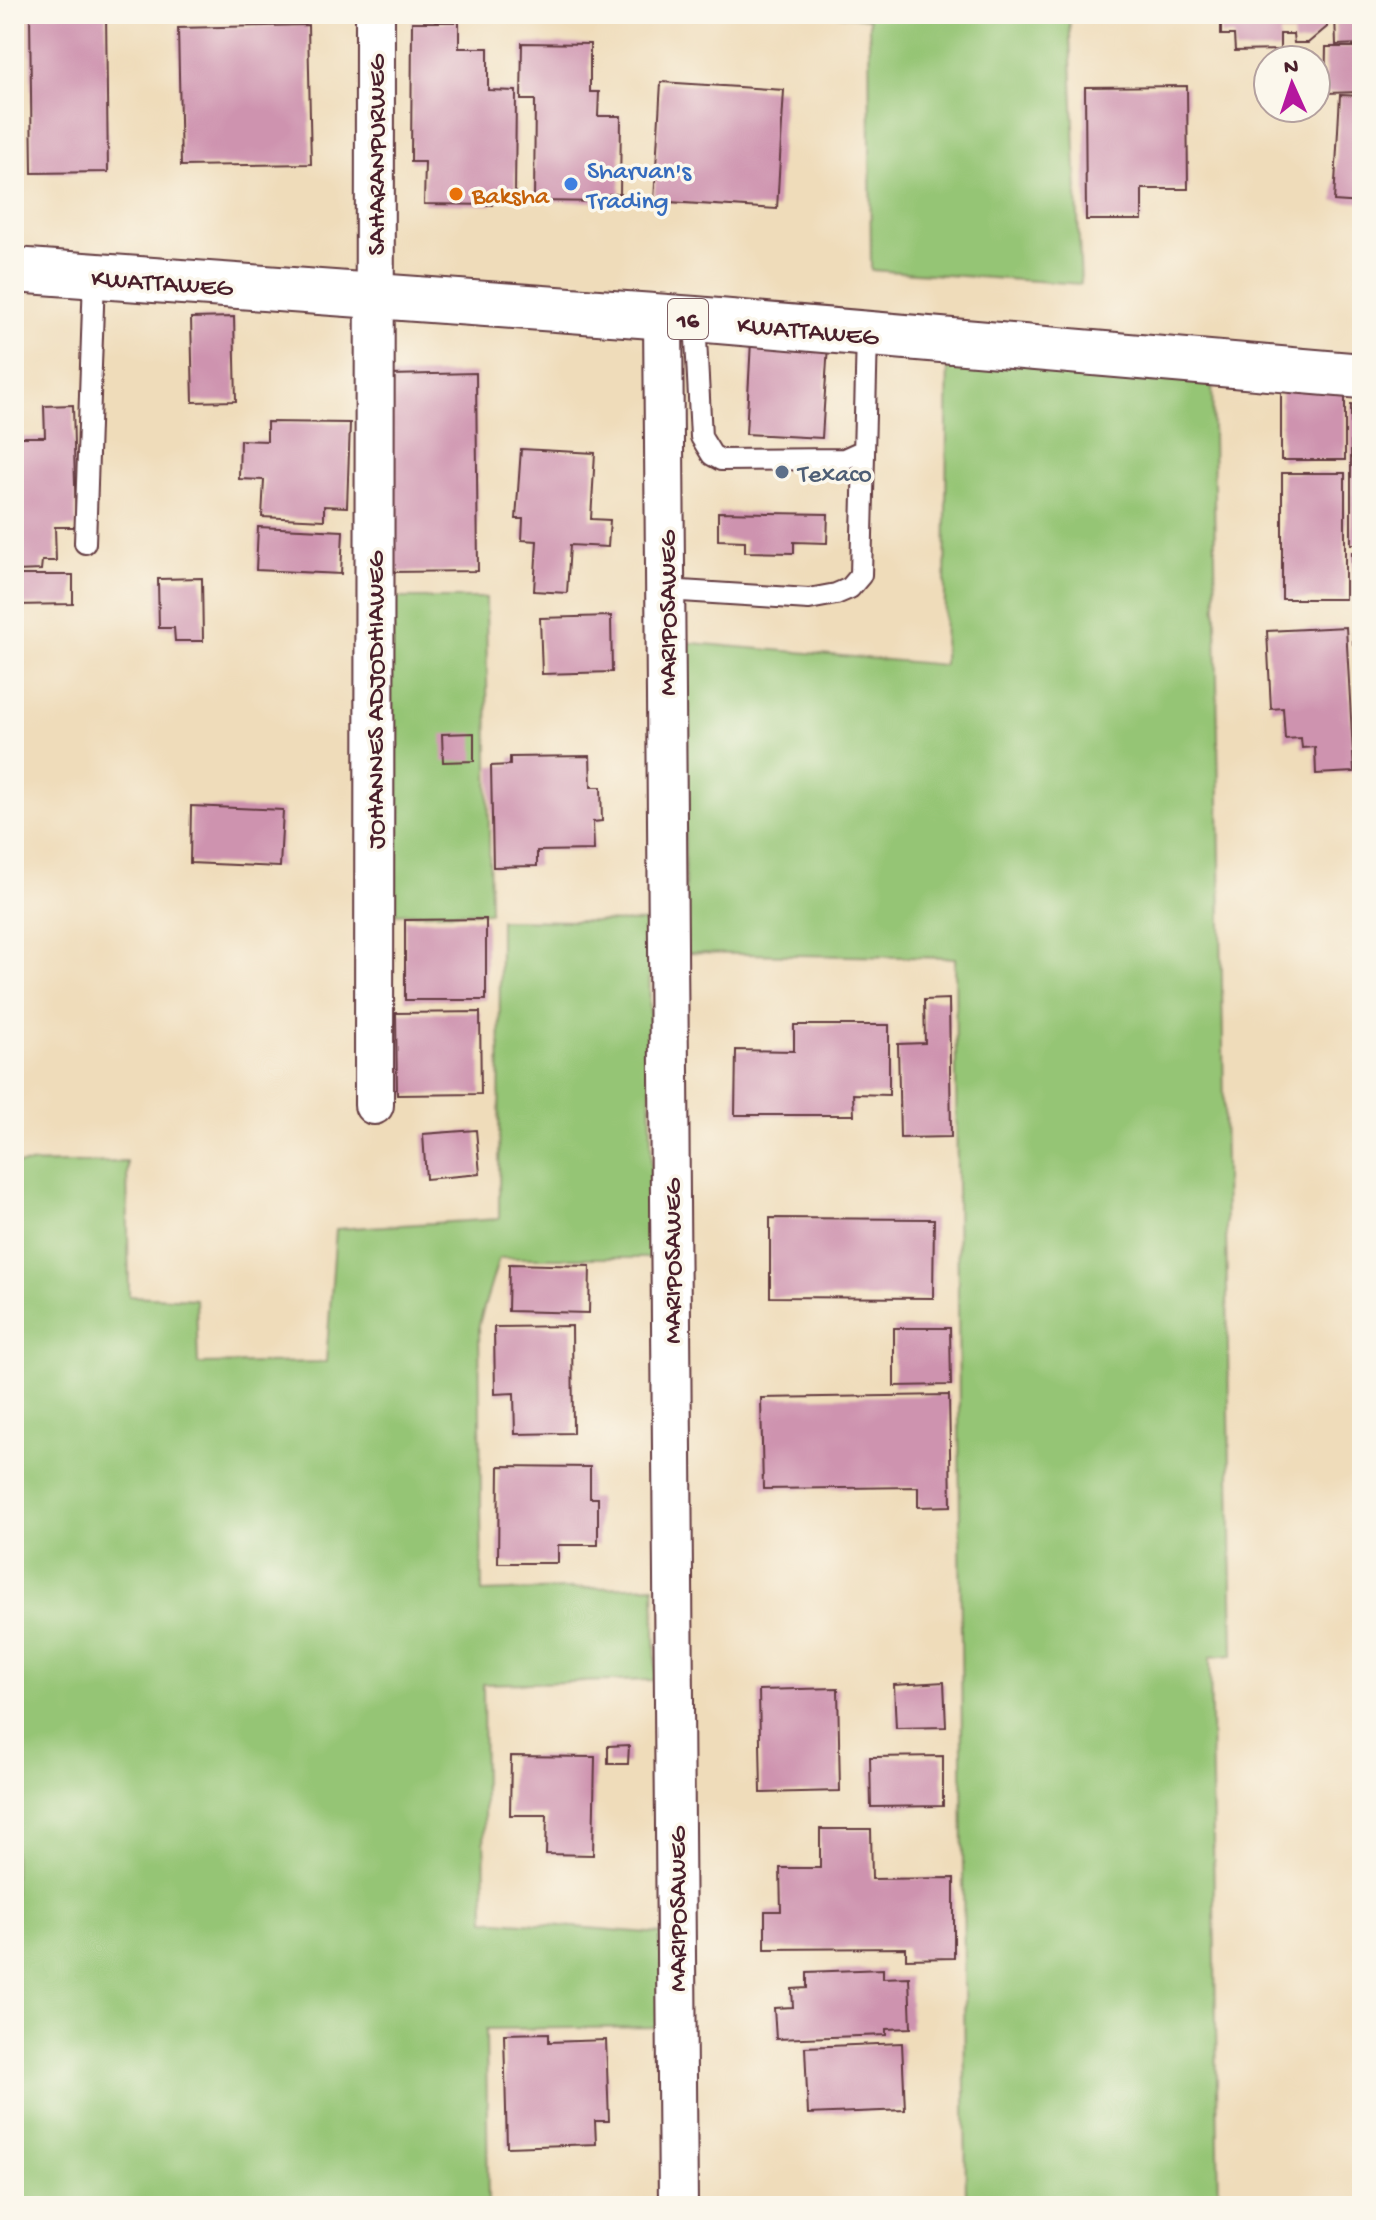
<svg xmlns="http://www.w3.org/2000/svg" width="1376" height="2220" viewBox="0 0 1376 2220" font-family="'Gochi Hand',sans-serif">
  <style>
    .green { fill: #95c574; stroke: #707250; stroke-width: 2 }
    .building { fill: #ce93af }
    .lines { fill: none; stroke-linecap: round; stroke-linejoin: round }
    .lane-casing { stroke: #633b40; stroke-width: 24 }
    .street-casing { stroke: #633b40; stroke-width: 42 }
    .primary-casing { stroke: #633b40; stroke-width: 48 }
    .lane { stroke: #fff; stroke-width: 20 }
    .street { stroke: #fff; stroke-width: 38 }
    .primary { stroke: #fff; stroke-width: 44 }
    .shop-dot { fill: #3f7fe0; stroke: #fbf7ec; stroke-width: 3 }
    .food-dot { fill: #e8710a; stroke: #fbf7ec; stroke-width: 3 }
    .service-dot { fill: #5c6f8a; stroke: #fbf7ec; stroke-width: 3 }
    .labels { text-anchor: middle; stroke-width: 7; stroke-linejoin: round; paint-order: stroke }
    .shield { fill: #fbf7ec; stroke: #7f6065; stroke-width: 2 }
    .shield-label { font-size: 24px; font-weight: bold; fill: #4a1f2b }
    .street-label { font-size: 26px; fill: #4a1f2b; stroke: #fbf7ec }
    .shop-label { font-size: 26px; fill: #366cbe; stroke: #fbf7ec; text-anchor: start }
    .food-label { font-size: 26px; fill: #c56008; stroke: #fbf7ec; text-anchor: start }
    .service-label { font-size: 26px; fill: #4e5e75; stroke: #fbf7ec; text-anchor: start }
  </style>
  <rect width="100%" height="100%" fill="#fbf7ec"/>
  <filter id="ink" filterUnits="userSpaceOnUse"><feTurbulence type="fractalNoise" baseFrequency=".0125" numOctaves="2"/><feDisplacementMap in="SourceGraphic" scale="16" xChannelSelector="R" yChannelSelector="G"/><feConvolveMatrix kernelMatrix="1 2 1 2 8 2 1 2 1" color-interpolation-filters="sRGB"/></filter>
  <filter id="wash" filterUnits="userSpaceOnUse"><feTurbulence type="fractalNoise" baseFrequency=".006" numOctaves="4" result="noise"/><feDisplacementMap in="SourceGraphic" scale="32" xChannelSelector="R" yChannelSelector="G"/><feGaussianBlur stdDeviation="1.8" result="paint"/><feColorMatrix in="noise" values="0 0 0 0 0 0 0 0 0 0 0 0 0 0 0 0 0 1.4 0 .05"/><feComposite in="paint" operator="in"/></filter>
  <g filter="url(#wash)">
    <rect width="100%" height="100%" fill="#efdcba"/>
    <path class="green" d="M 831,14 L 1069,14 L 1081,284 L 871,270 L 869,19 Z
      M 948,348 L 1212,373 L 1233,1655 L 1210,1657 L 1219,2206 L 966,2206 L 955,958 L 686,953 L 682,642 L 944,665 Z
      M 388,598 L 486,598 L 490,912 L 387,914 Z
      M 500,920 L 649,922 L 652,1258 L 499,1258 L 479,1324 L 482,1592 L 654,1586 L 656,1680 L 483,1684 L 485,1920 L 661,1934 L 664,2027 L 486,2029 L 488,2206 L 14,2206 L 14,1164 L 127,1162 L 129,1296 L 196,1299 L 198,1364 L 326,1362 L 336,1229 L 499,1219 Z"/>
    <g id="blocks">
      <path class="building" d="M 14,14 L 18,14 L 19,42 L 14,42 Z
        M 30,14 L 106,14 L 108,172 L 32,173 Z
        M 1221,14 L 1327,14 L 1327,27 L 1308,43 L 1294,43 L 1293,34 L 1280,34 L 1280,50 L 1235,51 L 1234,35 L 1221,35 Z
        M 1335,14 L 1362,14 L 1362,44 L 1336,45 Z
        M 412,22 L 459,22 L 459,48 L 488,48 L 488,90 L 516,91 L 515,198 L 491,198 L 492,205 L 424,204 L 425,162 L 411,162 Z
        M 308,25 L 311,164 L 181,166 L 178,28 Z
        M 522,43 L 590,44 L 590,92 L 599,92 L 598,116 L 621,116 L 620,194 L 609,194 L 609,202 L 534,201 L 535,100 L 521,100 Z
        M 1326,47 L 1362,47 L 1362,92 L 1325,93 Z
        M 661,82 L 784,90 L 777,209 L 654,201 Z
        M 1187,86 L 1188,189 L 1142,189 L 1142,220 L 1086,220 L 1085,87 Z
        M 1340,95 L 1362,96 L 1362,203 L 1334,201 Z
        M 234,317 L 236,401 L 193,402 L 191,318 Z
        M 751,341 L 828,345 L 822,438 L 746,434 Z
        M 476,373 L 478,571 L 392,572 L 390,375 Z
        M 1281,385 L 1345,385 L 1345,460 L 1281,460 Z
        M 73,405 L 76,527 L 55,527 L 56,561 L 42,561 L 41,570 L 14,571 L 14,448 L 19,448 L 19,437 L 45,437 L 44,406 Z
        M 1351,405 L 1362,405 L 1362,544 L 1351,544 Z
        M 267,422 L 350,423 L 347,507 L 324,506 L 324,520 L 262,517 L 264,480 L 239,479 L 240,440 L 267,441 Z
        M 521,449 L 595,453 L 591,519 L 610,520 L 608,547 L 570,545 L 567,593 L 534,591 L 537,541 L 522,540 L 523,519 L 516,519 Z
        M 1282,473 L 1345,473 L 1345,599 L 1282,599 Z
        M 718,512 L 828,514 L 827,543 L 794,542 L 794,553 L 745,552 L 745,541 L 718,540 Z
        M 258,527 L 343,531 L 341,574 L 256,570 Z
        M 1352,552 L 1362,552 L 1362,644 L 1353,644 Z
        M 14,575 L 73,575 L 73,604 L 14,605 Z
        M 202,578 L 203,641 L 175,641 L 174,628 L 159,628 L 158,579 Z
        M 611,616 L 612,672 L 542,674 L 540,618 Z
        M 1346,627 L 1354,772 L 1316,774 L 1315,747 L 1302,748 L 1301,738 L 1285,739 L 1283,708 L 1271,709 L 1267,631 Z
        M 474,733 L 474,761 L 443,762 L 442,734 Z
        M 590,756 L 591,787 L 601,787 L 602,821 L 593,822 L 594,850 L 537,851 L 537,866 L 493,867 L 491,766 L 510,765 L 510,757 Z
        M 191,806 L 283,810 L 280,867 L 190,863 Z
        M 486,919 L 486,1000 L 405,1000 L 405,920 Z
        M 949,999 L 951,1137 L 900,1138 L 898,1044 L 925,1043 L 924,1000 Z
        M 480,1012 L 481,1094 L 397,1095 L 396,1013 Z
        M 794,1025 L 889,1025 L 889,1095 L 853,1094 L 854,1115 L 735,1115 L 736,1050 L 794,1051 Z
        M 476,1130 L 480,1174 L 426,1179 L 423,1134 Z
        M 770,1218 L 934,1219 L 933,1298 L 770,1297 Z
        M 509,1264 L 590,1266 L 589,1313 L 508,1311 Z
        M 572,1326 L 573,1433 L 515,1434 L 514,1393 L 495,1394 L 494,1327 Z
        M 894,1328 L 950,1328 L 951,1385 L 894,1386 Z
        M 949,1395 L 951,1506 L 918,1507 L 918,1487 L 763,1489 L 761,1398 Z
        M 499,1466 L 590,1467 L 590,1498 L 598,1498 L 598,1545 L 558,1545 L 558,1563 L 498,1563 Z
        M 944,1682 L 946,1727 L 896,1728 L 894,1685 Z
        M 838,1688 L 840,1791 L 761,1793 L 759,1690 Z
        M 629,1745 L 628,1764 L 608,1764 L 608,1746 Z
        M 511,1756 L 595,1757 L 593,1855 L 546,1854 L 547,1815 L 510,1815 Z
        M 943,1756 L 943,1806 L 871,1807 L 870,1757 Z
        M 820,1829 L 871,1829 L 872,1879 L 954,1878 L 954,1958 L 906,1959 L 906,1948 L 765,1949 L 765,1911 L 781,1911 L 780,1868 L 820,1868 Z
        M 883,1969 L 883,1978 L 909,1977 L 911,2028 L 886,2029 L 886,2035 L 776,2039 L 774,2008 L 793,2007 L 792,1989 L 807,1988 L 807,1972 Z
        M 549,2033 L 549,2042 L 606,2040 L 609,2121 L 595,2121 L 596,2144 L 507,2147 L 504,2034 Z
        M 902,2043 L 905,2110 L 808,2114 L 805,2047 Z
        M 1332,2199 L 1333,2206 L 1298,2206 L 1298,2200 Z"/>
    </g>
  </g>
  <g filter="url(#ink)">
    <use href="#blocks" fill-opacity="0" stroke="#633b40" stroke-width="2"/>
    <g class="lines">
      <defs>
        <path id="lane" d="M 695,319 L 701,437 L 712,455 L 721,460 L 844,459 L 864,450
          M 85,543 L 94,277
          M 665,590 L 809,599 L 836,594 L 850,588 L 861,575 L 867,334"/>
        <path id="street" d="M 663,317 L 678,2206
          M 374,1105 L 375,14"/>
        <path id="primary" d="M 14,270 L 695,319 L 1362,376"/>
      </defs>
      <use href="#lane" class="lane-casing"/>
      <use href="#street" class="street-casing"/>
      <use href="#primary" class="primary-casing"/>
      <use href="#lane" class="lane"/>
      <use href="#street" class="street"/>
      <use href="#primary" class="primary"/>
    </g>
  </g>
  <circle class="shop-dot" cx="571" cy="184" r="8"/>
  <circle class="food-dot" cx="456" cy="194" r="8"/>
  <circle class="service-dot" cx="782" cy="472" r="8"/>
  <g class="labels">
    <rect class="shield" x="668" y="299" width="40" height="40" rx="6"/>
    <g class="shield-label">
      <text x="688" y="327">16</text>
    </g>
    <g class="street-label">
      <text transform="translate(375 155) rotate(-90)" y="9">SAHARANPURWEG</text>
      <text transform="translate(162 281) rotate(4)" y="9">KWATTAWEG</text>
      <text transform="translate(808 329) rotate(5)" y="9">KWATTAWEG</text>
      <text transform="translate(666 613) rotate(-90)" y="9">MARIPOSAWEG</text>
      <text transform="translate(374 700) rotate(-90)" y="9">JOHANNES ADJODHIAWEG</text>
      <text transform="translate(671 1261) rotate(-90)" y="9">MARIPOSAWEG</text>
      <text transform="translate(676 1909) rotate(-90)" y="9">MARIPOSAWEG</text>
    </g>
    <g class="shop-label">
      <text x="587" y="178">Sharvan's<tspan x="587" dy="30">Trading</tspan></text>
    </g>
    <g class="food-label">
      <text x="472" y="203">Baksha</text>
    </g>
    <g class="service-label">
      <text x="798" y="481">Texaco</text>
    </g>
  </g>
  <rect width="1376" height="2220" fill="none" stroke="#fbf7ec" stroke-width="48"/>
  <g transform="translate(1292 84) rotate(357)"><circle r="38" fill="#fbf7ec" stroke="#b4a19f" stroke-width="2"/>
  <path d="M0-6L14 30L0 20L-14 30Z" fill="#b5179e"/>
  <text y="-12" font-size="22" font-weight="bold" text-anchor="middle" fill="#4a1f2b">N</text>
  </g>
</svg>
